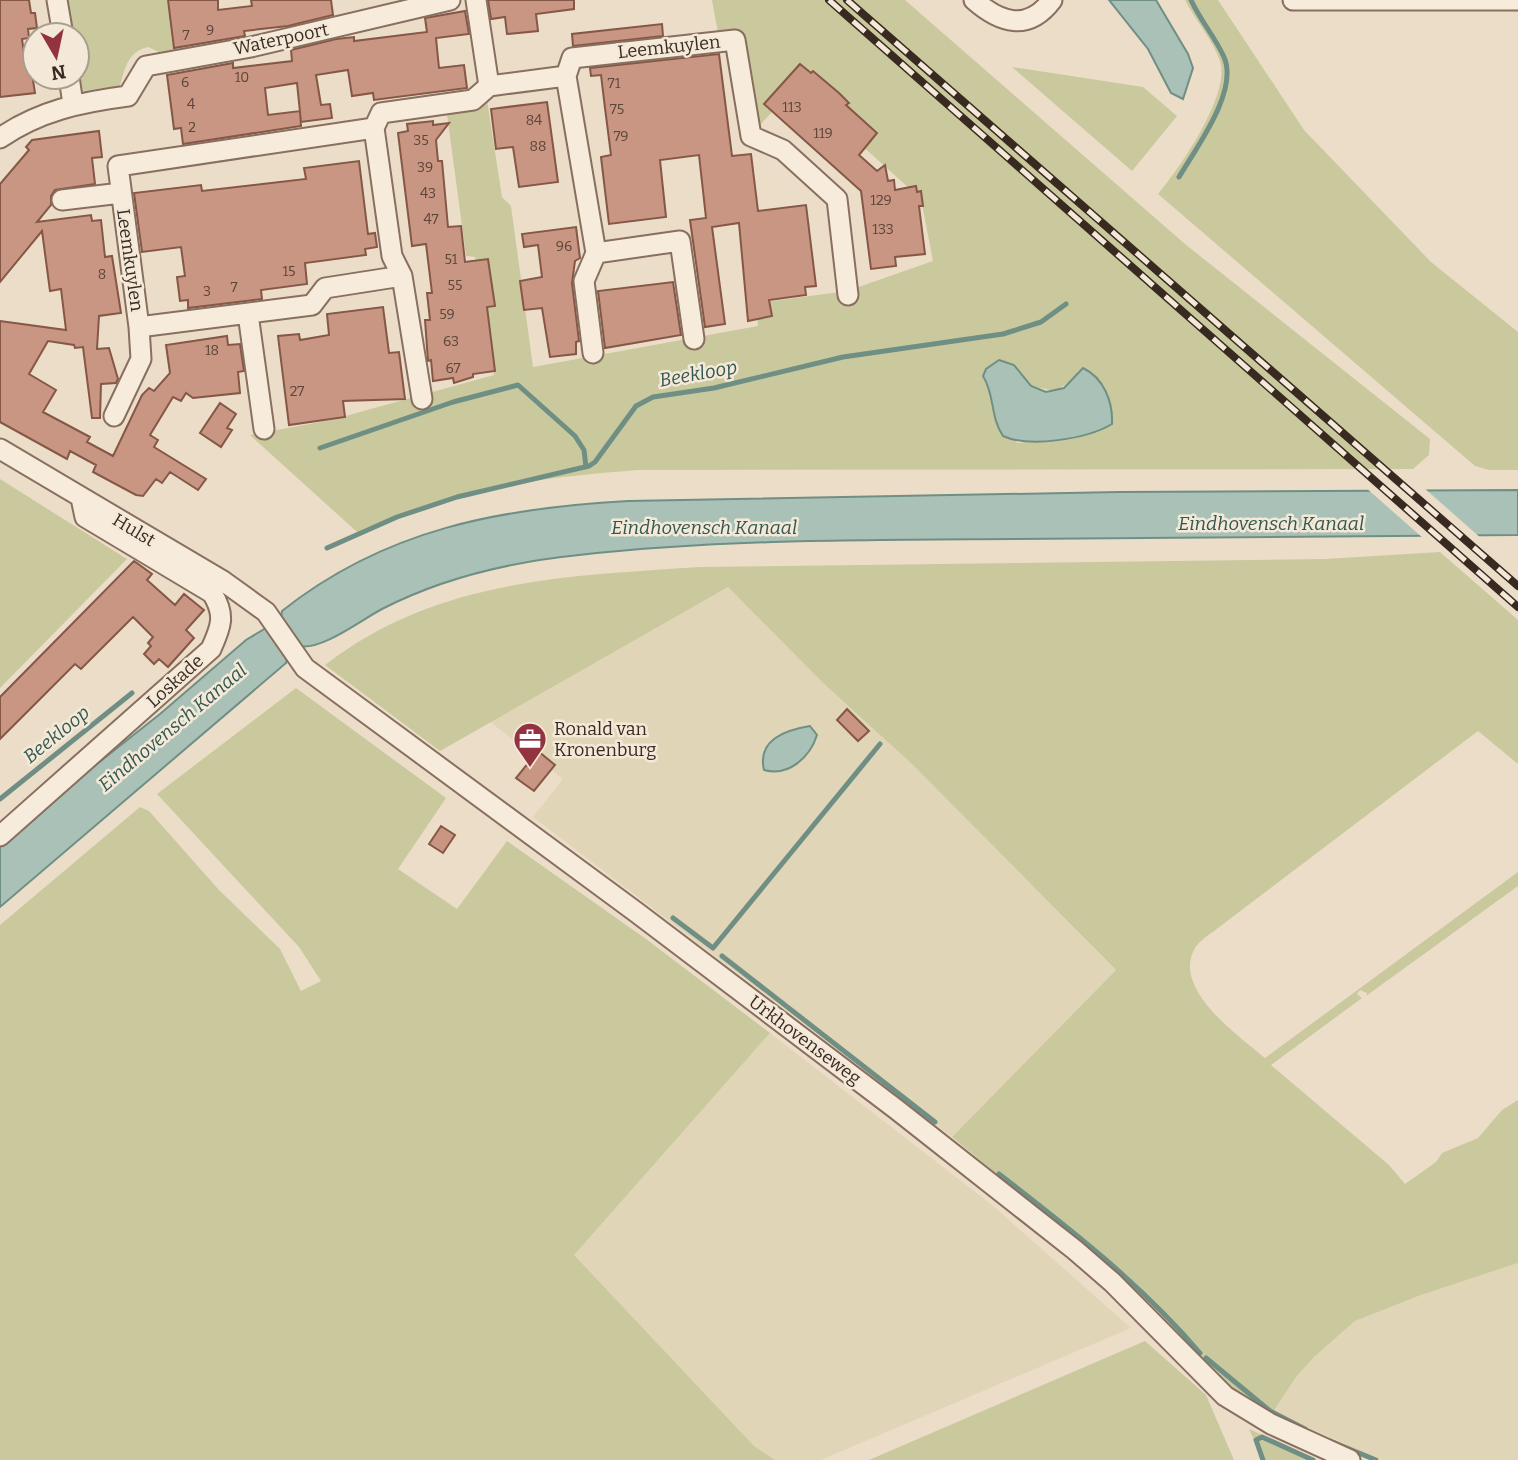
<svg xmlns="http://www.w3.org/2000/svg" width="1518" height="1460" viewBox="0 0 1518 1460" font-family="Bitter,serif">
  <style>
    .farmland { fill: #e1d5b7 }
    .green { fill: #cac99d; fill-rule: evenodd }
    .water { fill: #aac1b7; stroke: #708f84; stroke-width: 2 }
    .pier { fill: #ecddc9 }
    .lines { fill: none; stroke-linecap: round; stroke-linejoin: round }
    .stream { stroke: #708f84; stroke-width: 5 }
    .building { fill: #c89682; stroke: #855746; stroke-width: 2 }
    .minor-casing { stroke: #886f5f; stroke-width: 23 }
    .minor { stroke: #f7ecdc; stroke-width: 19 }
    .rail-casing { stroke: #392a21; stroke-width: 8 }
    .rail { stroke: #f4e9d8; stroke-width: 5; stroke-dasharray: 16; stroke-linecap: butt }
    .labels { text-anchor: middle; stroke-width: 5; stroke-linejoin: round; paint-order: stroke }
    .number-label { font-size: 14px; fill: #5d4539 }
    .street-label { font-size: 18px; fill: #392a21; stroke: #f4e9d8 }
    .poi-label { font-size: 18px; fill: #392a21; stroke: #f4e9d8; text-anchor: start }
    .water-label { font-size: 19px; font-style: italic; fill: #325850; stroke: #f4e9d8 }
  </style>
  <rect width="100%" height="100%" fill="#ecddc9"/>
  <path class="farmland" d="M 728,587 L 823,683 L 913,765 L 1116,970 L 952,1137 L 533,817 L 563,779 L 489,721 Z
    M 770,1033 L 992,1205 L 1131,1328 L 821,1460 L 775,1460 L 754,1446 L 573,1255 Z
    M 1518,1263 L 1518,1460 L 1381,1460 L 1273,1412 L 1296,1377 L 1314,1357 L 1355,1321 L 1421,1295 Z"/>
  <path class="green" d="M 68,0 L 167,0 L 175,50 L 159,52 L 148,47 C 128,52 125,67 120,86 L 82,91 L 77,35 L 74,35 Z
    M 712,0 L 905,0 L 1185,244 L 1430,439 L 1429,455 L 1413,469 L 638,470 C 534,478 453,489 357,532 L 250,435 L 331,420 L 494,375 L 475,257 L 466,256 L 447,114 L 464,111 L 487,100 L 502,197 L 511,206 L 533,367 L 758,326 L 756,305 L 759,303 L 847,291 L 933,261 L 921,199 L 796,86 L 758,127 L 750,91 L 718,33 ZM 1078,371 L 1092,372 L 1109,396 L 1070,437 L 1017,443 L 991,388 L 1024,378 L 1031,386 L 1055,391 L 1076,378 Z
    M 1185,0 L 1218,0 L 1304,130 L 1431,262 L 1518,332 L 1518,470 L 1489,470 L 1475,466 L 1158,194 C 1180,168 1231,94 1220,61 C 1213,40 1195,20 1185,0 Z
    M 1012,67 L 1143,87 L 1177,116 L 1132,171 Z
    M 0,479 L 127,559 L 0,688 Z
    M 1440,552 L 1518,620 L 1518,764 L 1478,731 L 1214,931 C 1207,936 1198,942 1194,950 C 1173,990 1240,1037 1265,1058 L 1518,872 L 1518,886 L 1366,996 L 1367,993 L 1360,990 L 1357,994 L 1362,998 L 1271,1065 L 1389,1165 L 1405,1184 L 1436,1162 L 1442,1153 L 1478,1138 L 1502,1110 L 1518,1100 L 1518,1263 L 1421,1295 L 1355,1321 L 1314,1357 L 1296,1377 L 1273,1412 L 1233,1390 L 1100,1259 L 952,1137 L 1116,970 L 913,765 L 823,683 L 728,587 L 440,751 L 325,665 C 436,579 566,576 700,567 L 1325,559 Z
    M 296,688 L 446,798 L 398,869 L 457,909 L 507,841 L 646,939 L 770,1033 L 574,1255 L 754,1446 L 775,1460 L 0,1460 L 0,925 L 140,807 L 149,811 L 219,890 L 280,949 L 301,991 L 321,981 L 299,947 L 157,794 Z
    M 1145,1341 L 1206,1395 L 1234,1460 L 869,1460 Z
    M 1249,1429 L 1317,1460 L 1263,1460 Z"/>
  <path class="water" d="M 1109,0 L 1156,0 L 1188,54 L 1193,68 L 1183,99 L 1171,93 L 1148,49 Z
    M 999,360 L 1014,365 L 1031,386 L 1046,392 L 1064,388 L 1083,368 C 1104,378 1113,402 1112,424 C 1087,439 1029,448 1003,436 C 990,417 995,395 983,376 L 986,369 Z
    M 1518,490 L 1518,535 C 1350,536 1182,537 1014,539 C 869,540 723,539 579,555 C 510,562 444,577 382,609 C 361,620 321,651 299,646 L 288,654 L 286,663 L 0,907 L 0,841 L 11,832 L 160,714 L 246,640 L 281,619 L 282,611 C 385,529 501,508 628,501 L 1119,492 Z
    M 810,726 L 817,735 C 810,757 789,777 764,770 C 757,740 785,730 810,726 Z"/>
  <path class="pier" d="M 1365,487 L 1423,487 L 1482,539 L 1424,539 Z"/>
  <g class="lines">
    <path class="stream" d="M 1179,177 C 1196,148 1239,91 1224,57 C 1215,37 1200,20 1191,0
      M 320,448 L 453,402 L 518,385 L 575,436 L 584,450 L 586,467
      M 327,548 L 397,517 L 457,497 L 589,466 L 595,462 L 636,406 L 653,397 L 714,388 L 843,357 L 1003,334 L 1041,322 L 1066,304
      M 0,799 L 132,693
      M 673,918 L 713,948 L 880,744
      M 722,956 L 935,1122
      M 999,1174 C 1070,1229 1141,1284 1200,1353
      M 1206,1358 L 1270,1411 L 1305,1429
      M 1330,1441 L 1376,1460
      M 1263,1460 L 1256,1440 L 1262,1437 L 1313,1460"/>
  </g>
  <path class="building" d="M 0,0 L 29,0 L 31,13 L 35,13 L 37,28 L 28,29 L 29,38 L 22,39 L 26,68 L 31,67 L 35,93 L 0,97 Z
    M 168,0 L 218,0 L 218,10 L 252,6 L 251,0 L 331,0 L 333,15 L 288,26 L 244,31 L 245,36 L 174,48 Z
    M 488,0 L 574,0 L 574,9 L 536,14 L 538,31 L 507,34 L 505,17 L 491,19 Z
    M 465,11 L 469,34 L 436,38 L 439,68 L 464,65 L 467,88 L 374,100 L 373,93 L 352,96 L 348,70 L 316,75 L 321,105 L 330,104 L 332,118 L 301,122 L 297,83 L 265,88 L 268,115 L 300,111 L 301,126 L 183,144 L 181,128 L 174,129 L 167,75 L 233,63 L 233,68 L 292,61 L 291,50 L 336,39 L 354,37 L 354,41 L 427,32 L 425,18 Z
    M 662,24 L 663,36 L 573,46 L 572,34 Z
    M 719,54 L 732,156 L 751,154 L 758,211 L 806,205 L 816,286 L 805,287 L 806,295 L 769,300 L 772,316 L 748,321 L 739,223 L 712,227 L 725,324 L 705,327 L 690,220 L 706,218 L 699,155 L 660,160 L 666,217 L 609,224 L 601,157 L 611,155 L 605,108 L 601,75 L 591,76 L 590,68 Z
    M 800,64 L 811,73 L 813,71 L 839,93 L 849,103 L 846,105 L 877,133 L 859,155 L 877,171 L 885,165 L 888,181 L 894,180 L 895,190 L 916,186 L 917,192 L 921,191 L 923,206 L 919,206 L 925,254 L 895,257 L 896,266 L 871,269 L 861,191 L 764,104 Z
    M 547,102 L 558,182 L 519,187 L 513,147 L 496,149 L 491,109 Z
    M 433,121 L 433,125 L 449,123 L 436,140 L 438,161 L 442,161 L 448,227 L 461,226 L 465,262 L 488,259 L 495,306 L 487,307 L 495,371 L 473,374 L 473,377 L 454,383 L 453,378 L 433,381 L 431,360 L 428,361 L 425,320 L 430,320 L 427,293 L 432,293 L 426,244 L 412,246 L 398,133 L 408,131 L 407,124 Z
    M 99,131 L 102,157 L 92,158 L 95,184 L 55,190 L 51,196 L 51,205 L 37,222 L 91,215 L 92,221 L 101,220 L 105,257 L 112,256 L 121,313 L 99,316 L 97,349 L 109,348 L 118,379 L 116,383 L 101,384 L 100,418 L 92,418 L 83,347 L 75,348 L 74,345 L 48,341 L 29,374 L 56,390 L 43,412 L 90,437 L 87,442 L 113,456 L 142,395 L 149,388 L 154,391 L 170,373 L 166,345 L 227,336 L 228,345 L 240,344 L 244,371 L 238,372 L 240,393 L 193,398 L 186,393 L 181,401 L 173,397 L 150,435 L 158,440 L 154,447 L 206,479 L 198,490 L 170,472 L 162,483 L 156,479 L 143,496 L 136,495 L 93,472 L 96,465 L 70,451 L 67,459 L 0,422 L 0,321 L 66,330 L 61,289 L 50,291 L 42,231 L 0,282 L 0,184 L 29,150 L 26,147 L 32,140 Z
    M 359,161 L 368,234 L 375,233 L 377,247 L 365,249 L 366,255 L 305,263 L 307,284 L 261,290 L 262,299 L 188,308 L 188,300 L 180,301 L 177,277 L 185,276 L 181,247 L 142,252 L 134,193 L 201,185 L 202,191 L 306,179 L 304,168 Z
    M 576,227 L 580,258 L 575,261 L 572,283 L 579,341 L 576,342 L 576,354 L 550,357 L 542,308 L 524,310 L 520,281 L 542,277 L 538,245 L 524,247 L 522,234 Z
    M 673,282 L 681,335 L 605,348 L 598,291 Z
    M 383,307 L 389,353 L 399,352 L 405,399 L 343,401 L 345,417 L 289,425 L 278,336 L 299,334 L 300,340 L 329,335 L 327,314 Z
    M 220,403 L 236,414 L 227,428 L 232,430 L 221,447 L 200,433 Z
    M 134,561 L 152,574 L 147,580 L 175,605 L 184,594 L 204,610 L 186,630 L 194,638 L 168,667 L 159,659 L 154,664 L 144,654 L 151,646 L 148,643 L 153,637 L 133,617 L 81,669 L 75,664 L 0,739 L 0,697 Z
    M 847,709 L 869,731 L 858,741 L 837,720 Z
    M 538,751 L 555,765 L 534,791 L 516,778 Z
    M 441,826 L 455,835 L 443,853 L 429,844 Z"/>
  <g class="lines">
    <defs>
      <path id="minor" d="M 57,0 L 63,35
        M 476,0 L 489,86
        M 974,0 C 1000,23 1028,32 1052,0
        M 1293,0 L 1518,0
        M 69,77 L 73,104
        M 374,128 L 392,256 L 402,276 L 422,399
        M 0,138 C 39,111 81,102 128,96 L 146,66 L 251,47 L 450,0
        M 62,200 L 121,193
        M 596,253 L 680,241 L 694,339
        M 402,276 L 325,288 L 312,305 L 139,327 L 118,166 L 374,128 L 381,113 L 473,100 L 489,86 L 566,76
        M 248,314 L 264,429
        M 593,353 L 584,281 L 596,253 L 566,76 L 572,58 L 735,40 L 751,136 L 783,150 L 837,199 L 848,295
        M 114,416 L 141,359 L 139,327
        M 0,449 L 223,581 L 266,612 L 305,668 L 636,912 L 896,1109 L 1075,1250 L 1112,1282 L 1225,1396 L 1271,1424 L 1350,1460
        M 0,836 L 211,649 C 221,627 226,615 212,593 L 85,517 L 81,498"/>
    </defs>
    <use href="#minor" class="minor-casing"/>
    <use href="#minor" class="minor"/>
    <defs>
      <path id="rail" d="M 829,0 L 1518,607
        M 847,0 L 1518,586"/>
    </defs>
    <use href="#rail" class="rail-casing"/>
    <use href="#rail" class="rail"/>
  </g>
  <defs>
    <symbol id="office-pin" viewBox="-11 -11 22 30"><path d="M0 17L-7.5 6A9.5 9.5 0 1 1 7.5 6Z" fill="#933340" stroke="#f4e9d8"/><path d="M-6-3h4V-5.5h4V-3h4V5H-6ZM-1-4.5V-3h2v-1.5ZM-6 0V1H6V0Z" fill="#fff"/></symbol>
  </defs>
  <g fill-rule="evenodd">
    <use href="#office-pin" x="511" y="720" width="38" height="52"/>
  </g>
  <g class="labels">
    <g class="number-label">
      <text x="210" y="35">9</text>
      <text x="186" y="40">7</text>
      <text x="242" y="82">10</text>
      <text x="185" y="87">6</text>
      <text x="614" y="88">71</text>
      <text x="191" y="109">4</text>
      <text x="792" y="112">113</text>
      <text x="617" y="114">75</text>
      <text x="534" y="125">84</text>
      <text x="192" y="132">2</text>
      <text x="823" y="138">119</text>
      <text x="621" y="141">79</text>
      <text x="421" y="145">35</text>
      <text x="538" y="151">88</text>
      <text x="425" y="172">39</text>
      <text x="428" y="198">43</text>
      <text x="881" y="205">129</text>
      <text x="431" y="224">47</text>
      <text x="883" y="234">133</text>
      <text x="564" y="251">96</text>
      <text x="451" y="264">51</text>
      <text x="289" y="276">15</text>
      <text x="102" y="279">8</text>
      <text x="455" y="290">55</text>
      <text x="234" y="292">7</text>
      <text x="207" y="296">3</text>
      <text x="447" y="319">59</text>
      <text x="451" y="346">63</text>
      <text x="212" y="355">18</text>
      <text x="453" y="373">67</text>
      <text x="297" y="396">27</text>
    </g>
    <g class="street-label">
      <text transform="translate(281 39) rotate(-12)" y="6">Waterpoort</text>
      <text transform="translate(669 47) rotate(-6)" y="6">Leemkuylen</text>
      <text transform="translate(130 260) rotate(82)" y="6">Leemkuylen</text>
      <text transform="translate(134 530) rotate(31)" y="6">Hulst</text>
      <text transform="translate(175 681) rotate(-42)" y="6">Loskade</text>
      <text transform="translate(805 1040) rotate(37)" y="6">Urkhovenseweg</text>
    </g>
    <g class="poi-label">
      <text x="554" y="735">Ronald van<tspan x="554" dy="21">Kronenburg</tspan></text>
    </g>
    <g class="water-label">
      <text transform="translate(698 373) rotate(-10)" y="7">Beekloop</text>
      <text x="1271" y="530">Eindhovensch Kanaal</text>
      <text x="704" y="534">Eindhovensch Kanaal</text>
      <text transform="translate(172 727) rotate(-40)" y="7">Eindhovensch Kanaal</text>
      <text transform="translate(56 734) rotate(-39)" y="7">Beekloop</text>
    </g>
  </g>
  <g transform="translate(56 56) rotate(171)"><circle r="33" fill="#f4e9d8" stroke="#a99d8f" stroke-width="2"/>
  <path d="M0-5L12 26L0 18L-12 26Z" fill="#933340"/>
  <text y="-10" font-size="19" font-weight="bold" text-anchor="middle" fill="#392a21">N</text>
  </g>
</svg>
